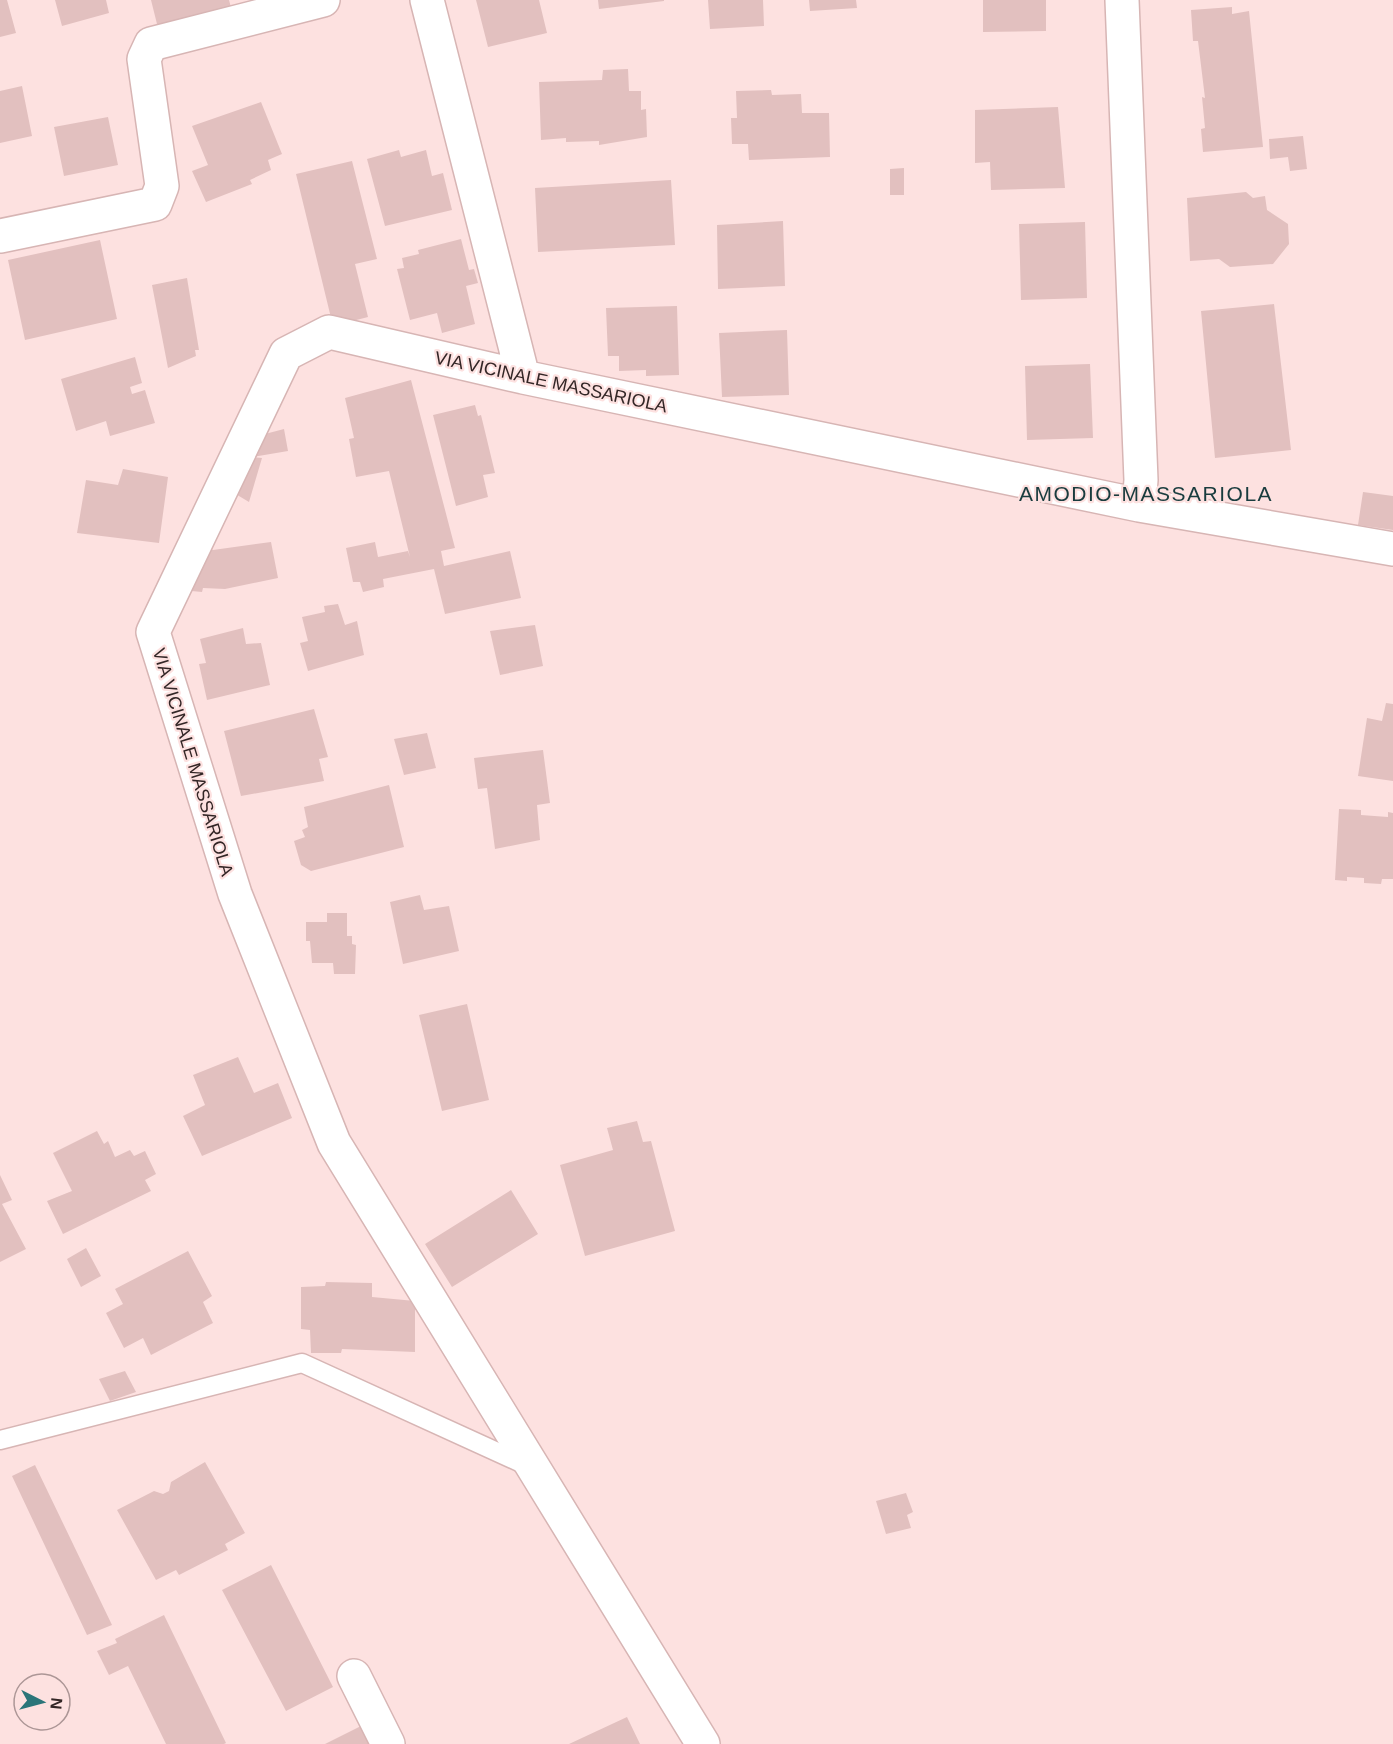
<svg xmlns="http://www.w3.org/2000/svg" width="1393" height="1744" viewBox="0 0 1393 1744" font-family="Arial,sans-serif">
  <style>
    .building { fill: #e2c0bf }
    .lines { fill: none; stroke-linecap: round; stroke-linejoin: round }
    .service-casing { stroke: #d7b5b4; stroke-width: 21 }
    .minor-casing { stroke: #d7b5b4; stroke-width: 36 }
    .service { stroke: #fff; stroke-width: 18 }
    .minor { stroke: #fff; stroke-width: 33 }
    .labels { text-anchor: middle; stroke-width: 4.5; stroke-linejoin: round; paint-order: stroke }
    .street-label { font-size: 18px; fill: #332626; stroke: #fde1e0 }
    .quarter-label { font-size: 21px; letter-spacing: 1.5px; fill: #193c3e; stroke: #fde1e0 }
  </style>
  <rect width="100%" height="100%" fill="#fde1e0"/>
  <path class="building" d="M 0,0 L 7,0 L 16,33 L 0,37 Z
    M 55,0 L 106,0 L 109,13 L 62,26 Z
    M 151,0 L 229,0 L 232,11 L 158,28 Z
    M 476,0 L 539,0 L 547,33 L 488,47 Z
    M 598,0 L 664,0 L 664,1 L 599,9 Z
    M 708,0 L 763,0 L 764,26 L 710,29 Z
    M 809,0 L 856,0 L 857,8 L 810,11 Z
    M 983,0 L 1046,0 L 1046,31 L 983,32 Z
    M 1232,7 L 1232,14 L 1249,11 L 1263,147 L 1203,152 L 1201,129 L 1205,128 L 1202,97 L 1205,98 L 1198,41 L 1193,41 L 1191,10 Z
    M 628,69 L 629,91 L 641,91 L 641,110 L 646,109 L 647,137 L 599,145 L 599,141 L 566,142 L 566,138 L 541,140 L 539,82 L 602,80 L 603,70 Z
    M 22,86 L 32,136 L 0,143 L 0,91 Z
    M 771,90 L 772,95 L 801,94 L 802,113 L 829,113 L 830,157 L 749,160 L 748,144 L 732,144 L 731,118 L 737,118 L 736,91 Z
    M 261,102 L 282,154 L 268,160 L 271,170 L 250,180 L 252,184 L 206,202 L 192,171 L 208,165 L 192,126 Z
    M 1058,107 L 1065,188 L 991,190 L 990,162 L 975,163 L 975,110 Z
    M 108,117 L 118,165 L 64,176 L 54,127 Z
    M 1303,136 L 1307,169 L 1290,171 L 1288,157 L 1270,159 L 1269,139 Z
    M 399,150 L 401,157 L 426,150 L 432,176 L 443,173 L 452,210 L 385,226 L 367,159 Z
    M 352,161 L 377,259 L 355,264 L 368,317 L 333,326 L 296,174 Z
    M 904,168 L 904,195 L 890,195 L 890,169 Z
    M 671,180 L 675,245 L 538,252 L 535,188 Z
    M 1246,192 L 1253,198 L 1265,196 L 1267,210 L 1288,224 L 1289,244 L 1273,264 L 1230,267 L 1219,259 L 1190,261 L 1187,198 Z
    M 783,221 L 785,286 L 718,289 L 717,225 Z
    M 1085,222 L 1087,298 L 1021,300 L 1019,224 Z
    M 461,239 L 469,270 L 474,269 L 478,283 L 466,286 L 475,324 L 442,333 L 437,313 L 410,320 L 397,269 L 404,268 L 402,258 L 419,254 L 418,250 Z
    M 100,240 L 117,319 L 25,340 L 8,260 Z
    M 187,278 L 199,350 L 195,350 L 196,356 L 168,368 L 152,285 Z
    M 1274,304 L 1291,450 L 1215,458 L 1201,311 Z
    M 677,306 L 679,375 L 646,376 L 646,370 L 619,371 L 619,356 L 608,356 L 606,308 Z
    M 787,330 L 789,395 L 722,397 L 719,333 Z
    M 135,357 L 142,383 L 130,387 L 132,394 L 145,390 L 155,423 L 110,436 L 106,421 L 76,431 L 61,379 Z
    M 1090,364 L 1093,438 L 1027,440 L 1025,366 Z
    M 411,380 L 455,548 L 441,551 L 444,566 L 510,551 L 521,598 L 445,614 L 434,569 L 383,579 L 384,587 L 363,592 L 360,582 L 353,582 L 346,548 L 375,542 L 378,557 L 408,551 L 410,557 L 389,471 L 356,477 L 349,439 L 354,438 L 345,398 Z
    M 475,405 L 478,416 L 481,415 L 495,473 L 483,475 L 488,497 L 456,506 L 433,415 Z
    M 284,429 L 288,451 L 252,457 L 262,458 L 249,502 L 234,493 L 251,458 L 265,434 Z
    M 123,469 L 168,477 L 159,543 L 77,533 L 86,480 L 118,485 Z
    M 1363,492 L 1393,496 L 1393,530 L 1358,525 Z
    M 271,542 L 278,578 L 225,589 L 203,588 L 202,592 L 181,590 L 205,547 L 213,550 Z
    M 338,604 L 345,625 L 357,621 L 364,655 L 308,671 L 300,643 L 308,641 L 302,617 L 325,612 L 324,606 Z
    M 535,625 L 543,666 L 500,675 L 490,631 Z
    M 243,628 L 246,644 L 261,643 L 270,685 L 207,700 L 199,664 L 206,663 L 200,639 Z
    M 1386,703 L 1393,704 L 1393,781 L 1358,776 L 1367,718 L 1382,721 Z
    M 314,709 L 328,757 L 319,759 L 324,781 L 241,796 L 224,731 Z
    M 427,733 L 436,768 L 404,775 L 394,739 Z
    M 543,750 L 550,803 L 537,805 L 540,840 L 495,849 L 487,788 L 478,789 L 474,758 Z
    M 389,785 L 404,847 L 311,871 L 301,865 L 294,841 L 305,837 L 302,830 L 308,827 L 304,807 Z
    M 1339,809 L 1361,810 L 1361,815 L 1388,817 L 1388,812 L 1393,813 L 1393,879 L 1382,879 L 1381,884 L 1364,883 L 1364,878 L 1347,877 L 1347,881 L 1335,880 Z
    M 420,895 L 424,910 L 449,906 L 459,951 L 403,964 L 390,902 Z
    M 327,913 L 347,913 L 347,936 L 352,936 L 352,944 L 356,945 L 355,974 L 334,974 L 333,963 L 312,963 L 310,941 L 306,941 L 306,922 L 327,922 Z
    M 467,1004 L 489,1100 L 442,1111 L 419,1015 Z
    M 238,1057 L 254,1093 L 278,1083 L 292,1118 L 202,1156 L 183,1116 L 205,1105 L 193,1075 Z
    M 637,1121 L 643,1142 L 651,1141 L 675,1231 L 585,1256 L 560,1165 L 613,1150 L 607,1128 Z
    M 97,1131 L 104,1144 L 108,1141 L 115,1157 L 130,1150 L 134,1156 L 145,1151 L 156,1174 L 145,1180 L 151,1191 L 63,1234 L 47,1201 L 72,1191 L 53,1153 Z
    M 0,1175 L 12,1200 L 2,1204 L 26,1249 L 0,1262 Z
    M 511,1190 L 538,1234 L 452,1287 L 425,1244 Z
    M 86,1248 L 101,1276 L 81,1287 L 67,1259 Z
    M 188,1251 L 212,1296 L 203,1302 L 213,1323 L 151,1355 L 143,1338 L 124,1348 L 106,1313 L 123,1304 L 115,1289 Z
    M 326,1282 L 372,1283 L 372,1297 L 415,1301 L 415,1352 L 342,1349 L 341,1353 L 311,1353 L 310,1330 L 301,1329 L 301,1287 L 325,1286 Z
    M 125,1371 L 136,1392 L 110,1401 L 99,1379 Z
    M 205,1462 L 245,1533 L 225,1544 L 228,1550 L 179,1575 L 176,1570 L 156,1580 L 117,1510 L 154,1491 L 163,1494 L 169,1491 L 171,1482 Z
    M 35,1465 L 112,1625 L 87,1635 L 12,1476 Z
    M 906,1493 L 913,1512 L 907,1515 L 911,1528 L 886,1534 L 876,1501 Z
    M 271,1565 L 333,1687 L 286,1711 L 222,1590 Z
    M 164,1615 L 226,1743 L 224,1744 L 166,1744 L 128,1666 L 109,1675 L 97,1651 L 117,1643 L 115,1639 Z
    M 627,1717 L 640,1744 L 569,1744 Z
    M 369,1722 L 378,1744 L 325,1744 Z"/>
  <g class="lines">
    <defs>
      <path id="service" d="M 0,1440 L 302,1363 L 530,1467"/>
      <path id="minor" d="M 427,0 L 523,377
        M 1122,0 L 1141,480 L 1139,505
        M 0,236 L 155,204 L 162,186 L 144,59 L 151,44 L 323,0
        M 354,1676 L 388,1744
        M 703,1744 L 334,1143 L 235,894 L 153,632 L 286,354 L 329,332 L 523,377 L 1139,505 L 1393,549"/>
    </defs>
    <use href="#service" class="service-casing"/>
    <use href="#minor" class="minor-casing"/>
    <use href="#service" class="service"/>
    <use href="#minor" class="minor"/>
  </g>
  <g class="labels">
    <g class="street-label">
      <text transform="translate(551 382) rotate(12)" y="6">VIA VICINALE MASSARIOLA</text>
      <text transform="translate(193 762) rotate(73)" y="6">VIA VICINALE MASSARIOLA</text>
    </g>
    <g class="quarter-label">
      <text x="1146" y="501">AMODIO-MASSARIOLA</text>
    </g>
  </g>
  <g transform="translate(42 1702) rotate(96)"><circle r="28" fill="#fde1e0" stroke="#ac9696" stroke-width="1.5"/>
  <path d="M0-4.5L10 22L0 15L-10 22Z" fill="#2b7579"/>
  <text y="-9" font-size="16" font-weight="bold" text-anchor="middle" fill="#332626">N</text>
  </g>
</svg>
